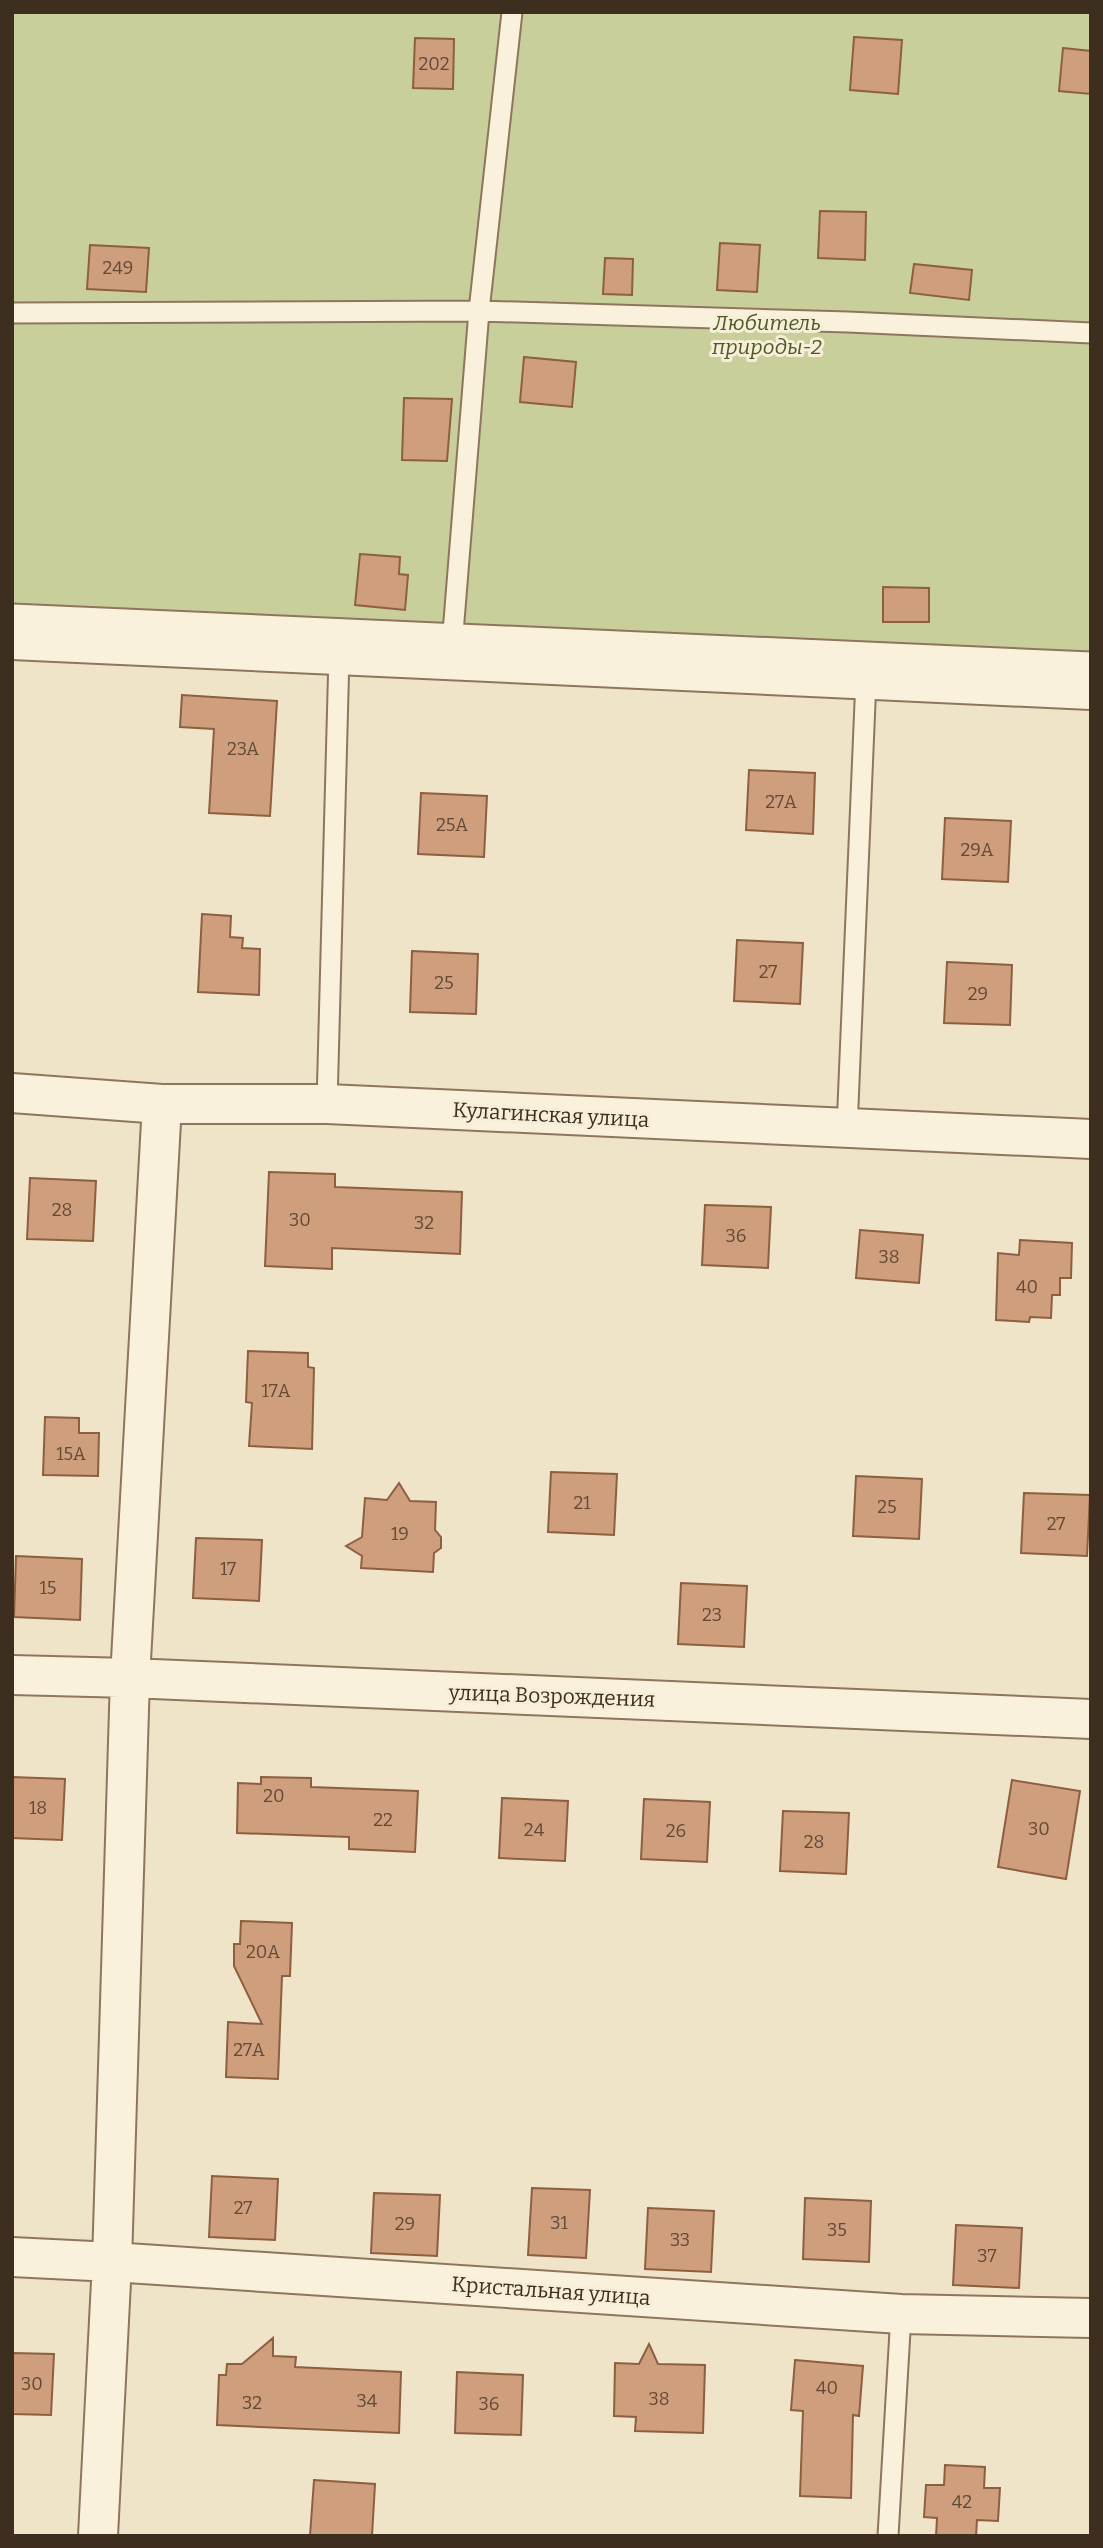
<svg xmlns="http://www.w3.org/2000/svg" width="1103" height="2548" viewBox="0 0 1103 2548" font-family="Bitter,serif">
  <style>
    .green { fill: #c9cf9b }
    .building { fill: #cf9f7d; stroke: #8d5f41; stroke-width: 2 }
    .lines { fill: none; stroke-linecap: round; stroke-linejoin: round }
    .lane-casing { stroke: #8d765c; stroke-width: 23 }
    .street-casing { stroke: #8d765c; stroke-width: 42 }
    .lane { stroke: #faf1dc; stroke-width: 19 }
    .street { stroke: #faf1dc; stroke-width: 38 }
    .labels { text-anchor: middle; stroke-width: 6; stroke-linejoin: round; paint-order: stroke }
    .number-label { font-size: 18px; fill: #624a37 }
    .park-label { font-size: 21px; font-style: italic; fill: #4d5a26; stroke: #f7eed8 }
    .street-label { font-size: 21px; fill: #3d2e20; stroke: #f7eed8 }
  </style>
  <rect width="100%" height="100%" fill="#f0e4c8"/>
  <path class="green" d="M 12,12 L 1091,12 L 1091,673 L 12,625 Z"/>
  <path class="building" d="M 854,37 L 902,40 L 898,94 L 850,90 Z
    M 415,38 L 454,39 L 453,89 L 413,88 Z
    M 1063,48 L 1091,51 L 1091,94 L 1059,91 Z
    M 820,211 L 866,212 L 865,260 L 818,258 Z
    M 720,243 L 760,245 L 757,292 L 717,290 Z
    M 90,245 L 149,248 L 146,292 L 87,289 Z
    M 605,258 L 633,259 L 632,295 L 603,294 Z
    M 914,264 L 972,270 L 969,300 L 910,293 Z
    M 524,357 L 576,362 L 572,407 L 520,402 Z
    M 404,398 L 452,399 L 447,461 L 402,460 Z
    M 360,554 L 400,557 L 399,574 L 408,575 L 405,610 L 355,605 Z
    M 883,587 L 929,588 L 929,622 L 883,622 Z
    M 182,695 L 277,701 L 270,816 L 209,813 L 214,729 L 180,727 Z
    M 749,770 L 815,773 L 813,834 L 746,830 Z
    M 421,793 L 487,796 L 484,857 L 418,854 Z
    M 945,818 L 1011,821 L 1008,882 L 942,879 Z
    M 202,914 L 231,916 L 230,937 L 243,938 L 242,948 L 260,949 L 259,995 L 198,992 Z
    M 737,940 L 803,943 L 800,1004 L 734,1001 Z
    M 412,951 L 478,954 L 476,1014 L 410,1012 Z
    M 947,962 L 1012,965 L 1010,1025 L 944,1023 Z
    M 269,1172 L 335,1174 L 335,1187 L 462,1192 L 460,1254 L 332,1248 L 332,1269 L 265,1266 Z
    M 30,1178 L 96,1181 L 93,1241 L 27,1239 Z
    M 705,1205 L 771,1207 L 768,1268 L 702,1265 Z
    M 860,1230 L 923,1235 L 919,1283 L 856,1278 Z
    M 1020,1240 L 1072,1243 L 1071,1278 L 1060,1278 L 1060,1295 L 1052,1295 L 1051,1318 L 1030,1317 L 1029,1322 L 996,1320 L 998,1253 L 1019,1255 Z
    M 248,1351 L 308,1353 L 308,1367 L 314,1368 L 312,1449 L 249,1446 L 252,1403 L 246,1402 Z
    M 45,1417 L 79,1418 L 79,1433 L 99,1433 L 98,1476 L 43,1475 Z
    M 551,1472 L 617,1474 L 614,1535 L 548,1532 Z
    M 856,1476 L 922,1479 L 919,1539 L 853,1536 Z
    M 399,1483 L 410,1501 L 436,1502 L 435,1530 L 441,1537 L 441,1548 L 434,1553 L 433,1572 L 361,1568 L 362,1556 L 346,1546 L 362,1537 L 365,1498 L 387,1500 Z
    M 1024,1493 L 1090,1495 L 1087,1556 L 1021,1553 Z
    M 196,1538 L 262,1540 L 259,1601 L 193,1598 Z
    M 16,1556 L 82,1559 L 80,1620 L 14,1617 Z
    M 681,1583 L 747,1586 L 744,1647 L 678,1644 Z
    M 12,1777 L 65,1779 L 62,1840 L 12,1838 Z
    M 261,1777 L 311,1778 L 311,1787 L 418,1791 L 415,1852 L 349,1849 L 349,1837 L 237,1833 L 238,1783 L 261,1784 Z
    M 1012,1780 L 1080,1791 L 1066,1879 L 998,1867 Z
    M 502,1798 L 568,1801 L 565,1861 L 499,1858 Z
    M 644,1799 L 710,1802 L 707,1862 L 641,1859 Z
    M 783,1811 L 849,1813 L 846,1874 L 780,1871 Z
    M 241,1921 L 292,1923 L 290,1976 L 282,1976 L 278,2079 L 226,2077 L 228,2022 L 262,2024 L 234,1966 L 234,1944 L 240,1944 Z
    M 212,2176 L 278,2179 L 275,2240 L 209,2237 Z
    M 532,2188 L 590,2190 L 586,2258 L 528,2255 Z
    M 374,2193 L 440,2195 L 437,2256 L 371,2253 Z
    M 805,2198 L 871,2201 L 869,2262 L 803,2259 Z
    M 648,2208 L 714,2211 L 711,2272 L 645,2269 Z
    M 956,2225 L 1022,2228 L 1019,2288 L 953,2285 Z
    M 273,2338 L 273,2356 L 296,2357 L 295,2367 L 401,2372 L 399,2433 L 217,2425 L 219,2375 L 226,2375 L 227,2364 L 242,2364 Z
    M 649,2344 L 658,2364 L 705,2365 L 703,2433 L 635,2431 L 636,2417 L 614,2416 L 615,2363 L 639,2364 Z
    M 12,2353 L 54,2354 L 51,2415 L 12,2414 Z
    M 795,2360 L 863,2366 L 859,2416 L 853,2415 L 851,2498 L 800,2496 L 803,2411 L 791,2410 Z
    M 457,2372 L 523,2375 L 521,2435 L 455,2433 Z
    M 945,2465 L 985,2467 L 984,2488 L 1000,2488 L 998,2521 L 977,2520 L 976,2536 L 936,2536 L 937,2518 L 924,2517 L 926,2485 L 944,2485 Z
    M 314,2480 L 375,2484 L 372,2536 L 310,2536 Z"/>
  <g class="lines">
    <defs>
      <path id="lane" d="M 12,313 L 479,311 L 848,322 L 1091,333
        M 12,614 L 1091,662
        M 453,633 L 479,311 L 512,12
        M 327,1104 L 339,655
        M 847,1129 L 866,679
        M 888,2536 L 901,2314"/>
      <path id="street" d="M 12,640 L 1091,690
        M 12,1093 L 162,1104 L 327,1104 L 1091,1139
        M 12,1675 L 130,1678 L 1091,1719
        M 12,2257 L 112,2262 L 901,2314 L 1091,2318
        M 98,2536 L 112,2262 L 130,1678 L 162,1104"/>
    </defs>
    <use href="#lane" class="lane-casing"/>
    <use href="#street" class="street-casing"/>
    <use href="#lane" class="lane"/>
    <use href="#street" class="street"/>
  </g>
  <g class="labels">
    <g class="number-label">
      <text x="434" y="70">202</text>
      <text x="118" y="274">249</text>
      <text x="243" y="755">23А</text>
      <text x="781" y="808">27А</text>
      <text x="452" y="831">25А</text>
      <text x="977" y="856">29А</text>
      <text x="768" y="978">27</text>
      <text x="444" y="989">25</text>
      <text x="978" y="1000">29</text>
      <text x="62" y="1216">28</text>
      <text x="300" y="1226">30</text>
      <text x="424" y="1229">32</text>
      <text x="736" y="1242">36</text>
      <text x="889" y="1263">38</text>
      <text x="1027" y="1293">40</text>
      <text x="276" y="1397">17А</text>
      <text x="71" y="1460">15А</text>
      <text x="582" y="1509">21</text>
      <text x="887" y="1513">25</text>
      <text x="1056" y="1530">27</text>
      <text x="400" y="1540">19</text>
      <text x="228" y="1575">17</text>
      <text x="48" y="1594">15</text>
      <text x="712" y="1621">23</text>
      <text x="274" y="1802">20</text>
      <text x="38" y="1814">18</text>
      <text x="383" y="1826">22</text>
      <text x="1039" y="1835">30</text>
      <text x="534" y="1836">24</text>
      <text x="676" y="1837">26</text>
      <text x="814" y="1848">28</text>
      <text x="263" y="1958">20А</text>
      <text x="249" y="2056">27А</text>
      <text x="243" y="2214">27</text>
      <text x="559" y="2229">31</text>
      <text x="405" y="2230">29</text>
      <text x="837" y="2236">35</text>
      <text x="680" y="2246">33</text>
      <text x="987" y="2262">37</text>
      <text x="32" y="2390">30</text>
      <text x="827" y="2394">40</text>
      <text x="659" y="2405">38</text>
      <text x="367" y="2407">34</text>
      <text x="252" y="2409">32</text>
      <text x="489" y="2410">36</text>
      <text x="962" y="2508">42</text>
    </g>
    <g class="park-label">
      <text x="767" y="330">Любитель<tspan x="767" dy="24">природы-2</tspan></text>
    </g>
    <g class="street-label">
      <text transform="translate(551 1115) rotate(3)" y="7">Кулагинская улица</text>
      <text transform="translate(552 1696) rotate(2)" y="7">улица Возрождения</text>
      <text transform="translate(551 2291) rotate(4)" y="7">Кристальная улица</text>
    </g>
  </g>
  <rect width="1103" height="2548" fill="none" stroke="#3d2e20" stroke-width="28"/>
</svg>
